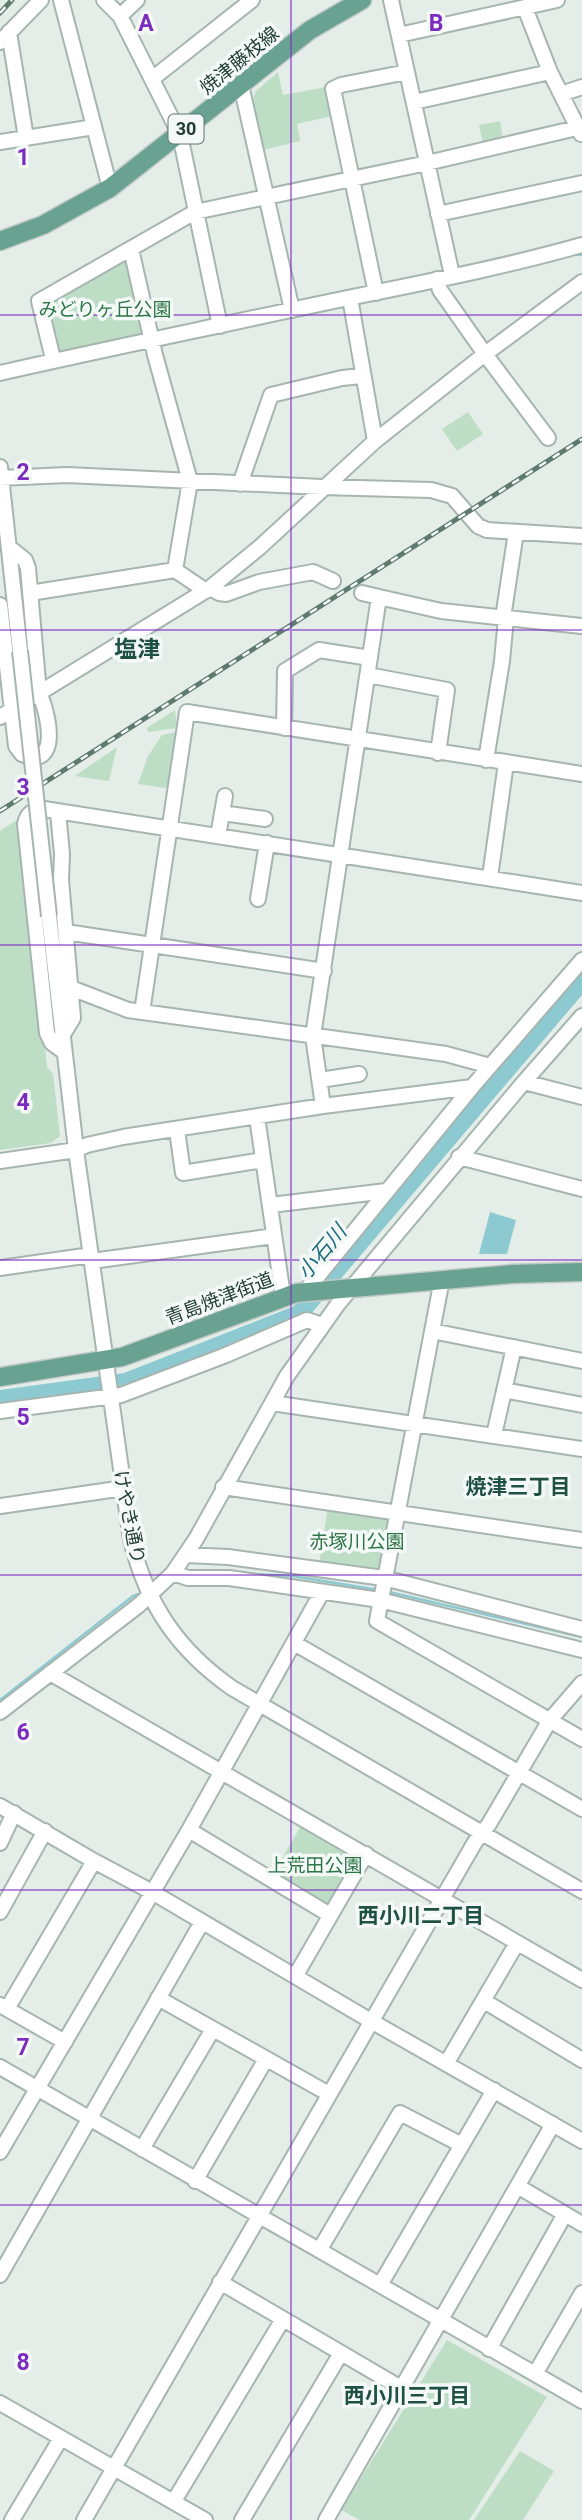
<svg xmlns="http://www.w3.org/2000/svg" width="582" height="2520" viewBox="0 0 582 2520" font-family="Roboto,'Noto Sans JP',sans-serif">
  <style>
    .green { fill: #bddec5 }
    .water { fill: #8cc9d1 }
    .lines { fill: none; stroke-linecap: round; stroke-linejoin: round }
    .stream { stroke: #8cc9d1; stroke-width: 2.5 }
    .river { stroke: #8cc9d1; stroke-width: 18 }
    .minor-casing { stroke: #a6b5af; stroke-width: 18 }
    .major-casing { stroke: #c1c9c7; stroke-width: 21 }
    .minor { stroke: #fff; stroke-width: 14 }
    .major { stroke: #69a291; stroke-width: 18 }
    .rail-casing { stroke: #5e7a71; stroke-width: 5 }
    .rail { stroke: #f4f9f7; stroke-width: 2.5; stroke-dasharray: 8; stroke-linecap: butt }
    .minor-bridge-casing { stroke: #a6b5af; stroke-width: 18; stroke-linecap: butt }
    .minor-bridge { stroke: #fff; stroke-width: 14 }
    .grid { fill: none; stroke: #7b2cbf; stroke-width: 2; stroke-opacity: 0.55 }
    .labels { text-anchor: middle; stroke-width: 7; stroke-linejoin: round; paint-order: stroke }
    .shield { fill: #f4f9f7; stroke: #627670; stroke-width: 2 }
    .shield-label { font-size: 18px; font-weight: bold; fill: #233e36 }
    .street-label { font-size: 19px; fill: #233e36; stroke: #f4f9f7 }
    .park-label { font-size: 19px; fill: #2d7547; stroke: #f4f9f7 }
    .water-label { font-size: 21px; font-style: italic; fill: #1d6d7a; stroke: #f4f9f7 }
    .neighbourhood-label { font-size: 21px; font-weight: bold; fill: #1f5143; stroke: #f4f9f7 }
    .quarter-label { font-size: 23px; font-weight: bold; fill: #1f5143; stroke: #f4f9f7 }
    .grid-label { font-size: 23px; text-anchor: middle; font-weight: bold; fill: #7b2cbf; stroke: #f4f9f7; stroke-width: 7; stroke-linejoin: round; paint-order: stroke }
  </style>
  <rect width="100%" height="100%" fill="#e4ede8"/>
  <path class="green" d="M 278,72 L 283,95 L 326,87 L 332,116 L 297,124 L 300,141 L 263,150 L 252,102 L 256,91 Z
    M 500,121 L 503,140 L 483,143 L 479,125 Z
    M 126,258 L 145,331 L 142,337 L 59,354 L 55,351 L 46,308 L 48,302 Z
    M 468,412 L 483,434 L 457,451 L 442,429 Z
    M 175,710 L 177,728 L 148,732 L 147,728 Z
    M 181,731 L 173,789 L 138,784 L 148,756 L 162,735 Z
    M 117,747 L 109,781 L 75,776 Z
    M 20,818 L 47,1067 L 53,1074 L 60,1136 L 51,1143 L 0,1150 L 0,831 Z
    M 328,1506 L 392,1518 L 382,1571 L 319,1566 Z
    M 302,1824 L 357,1856 L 328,1906 L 273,1874 Z
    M 447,2340 L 547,2397 L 469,2520 L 360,2520 L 341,2510 Z
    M 520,2451 L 554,2471 L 523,2520 L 474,2520 Z"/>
  <path class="water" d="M 490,1212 L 516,1220 L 507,1254 L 479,1254 Z"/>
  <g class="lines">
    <path class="stream" d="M 574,254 L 582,255
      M 157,346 L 342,306
      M 68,365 L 147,348
      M 493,1072 L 500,1075
      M 237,1573 L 292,1576 L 379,1590
      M 389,1592 L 582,1637
      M 0,1700 L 133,1596 L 142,1593"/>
    <path class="river" d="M 0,1399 L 126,1382 L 299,1314 L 582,981"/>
    <defs>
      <path id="minor" d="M 61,0 L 110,188
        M 104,0 L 120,16 L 180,135 L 220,326
        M 391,0 L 452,275
        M 525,8 L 550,72 L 581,134
        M 120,16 L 137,0
        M 9,32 L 26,138
        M 399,35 L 557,0
        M 0,42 L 41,0
        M 152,79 L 252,0
        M 241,85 L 292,310
        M 561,94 L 582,87
        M 414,102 L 550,72
        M 0,142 L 94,127
        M 438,214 L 582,183
        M 437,279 L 440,290 L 485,354 L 548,438
        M 376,293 L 333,89 L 341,85 L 407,72
        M 350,298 L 375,441
        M 53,359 L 39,301 L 195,212 L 427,163 L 577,128
        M 0,373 C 97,351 194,331 291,310 C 388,289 487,272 582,245
        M 0,467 L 20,651
        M 0,478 L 67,475 L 322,487 L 431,490 L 452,496 L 478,526 L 487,530 L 582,536
        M 240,484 L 271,395 L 342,378 L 362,376
        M 175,570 L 206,591
        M 210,588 L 219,593 L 226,594 L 259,582 L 313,572 L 333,581
        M 30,593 L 175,570 L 190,481 L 155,355 L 131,249
        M 362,593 L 379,597
        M 0,605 L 16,746 L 22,754 C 62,771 48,711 39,693 L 28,568 L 25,560 L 10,548
        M 503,618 L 516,532
        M 368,675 L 447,690 L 438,753
        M 0,717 L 210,588 L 260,547 L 375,441 L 485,354 L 582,282
        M 284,728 L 285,671 L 319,650 L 370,658
        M 486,760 L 502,661 L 506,618
        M 58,812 L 62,854 L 61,880 L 73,1018 L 62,1036
        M 222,813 L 265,819
        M 218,836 L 225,796
        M 490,877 L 506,763
        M 258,899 L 267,843
        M 49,916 L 76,1150 L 131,1540 C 147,1605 178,1650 232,1688 L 582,1891
        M 66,932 L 324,971
        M 71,988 L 128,1010 L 446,1054 L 490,1066
        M 142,1012 L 187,712 L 582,774
        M 64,1052 L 52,1043 L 47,1033 L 25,824 C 27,813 33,810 44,809 L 582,893
        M 320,1080 L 359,1074
        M 524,1082 L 582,1097
        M 323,1106 L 313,1036 L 379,597 L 441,611 L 582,626
        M 257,1117 L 283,1296
        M 177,1130 L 183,1173 L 263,1160
        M 459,1157 L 582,1189
        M 0,1161 L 76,1150 L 87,1145 L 123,1137 L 323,1106 L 472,1087
        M 271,1205 L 386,1191
        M 92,1261 L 274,1236
        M 0,1268 L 91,1255
        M 442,1279 L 377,1621 L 582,1739
        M 305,1292 L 472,1087 L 582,960
        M 432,1331 L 582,1361
        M 504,1390 L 582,1405
        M 272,1403 L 582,1449
        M 0,1411 L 121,1395 L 226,1355 L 307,1320 L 322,1325
        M 494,1435 L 514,1347
        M 223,1487 L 582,1540
        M 0,1506 L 124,1488
        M 186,1555 L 228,1557 L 384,1578 L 582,1629
        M 173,1573 L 188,1578 L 229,1578 L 380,1600 L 582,1650
        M 294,1643 L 582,1809
        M 50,1673 L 582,1980
        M 0,1712 L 139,1605 L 173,1573 L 196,1539 L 287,1376 L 338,1304 L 524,1082 L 582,1016
        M 0,1806 L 94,1861 L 152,1892 L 371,2021 L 582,2141
        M 189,1830 L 330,1915
        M 0,1843 L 14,1813
        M 0,1912 L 45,1831
        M 296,1975 L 366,1854
        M 158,1998 L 329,2094
        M 484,2001 L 582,2060
        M 0,2005 L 65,2042
        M 7,2009 L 94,1861
        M 446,2064 L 517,1943
        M 0,2067 L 582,2401
        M 142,2149 L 213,2029
        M 0,2152 L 189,1830 L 322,1592
        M 195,2181 L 266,2059
        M 519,2187 L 582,2224
        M 320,2249 L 400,2113 L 462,2145
        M 0,2275 L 202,1922
        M 220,2282 L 401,2388
        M 380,2285 L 494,2090
        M 489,2349 L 565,2214
        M 535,2374 L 582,2293
        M 0,2403 L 205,2520
        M 174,2501 L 283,2319
        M 12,2520 L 61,2438
        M 84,2520 L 475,1842 L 489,1824 L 550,1720 L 582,1683
        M 242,2520 L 341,2353
        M 326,2520 L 553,2124"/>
      <path id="major" d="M 0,241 L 43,225 L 110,188 L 310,30 L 362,0
        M 0,1377 L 122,1357 L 296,1293 L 512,1274 L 582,1272"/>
    </defs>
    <use href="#minor" class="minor-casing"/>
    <use href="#major" class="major-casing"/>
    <use href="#minor" class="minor"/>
    <use href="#major" class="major"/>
    <defs>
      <path id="rail" d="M 0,13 L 12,0
        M 0,811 L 582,439"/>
    </defs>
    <use href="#rail" class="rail-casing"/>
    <use href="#rail" class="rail"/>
    <defs>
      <path id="minor-bridge" d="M 20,651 L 49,916"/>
    </defs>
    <use href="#minor-bridge" class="minor-bridge-casing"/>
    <use href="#minor-bridge" class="minor-bridge"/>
  </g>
  <path class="grid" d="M 291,0 L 291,2520M 0,315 L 582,315M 0,630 L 582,630M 0,945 L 582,945M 0,1260 L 582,1260M 0,1575 L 582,1575M 0,1890 L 582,1890M 0,2205 L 582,2205"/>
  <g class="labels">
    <rect class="shield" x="168.5" y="114.5" width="35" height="29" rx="5"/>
    <g class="shield-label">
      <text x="186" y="135">30</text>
    </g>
    <g class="street-label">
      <text transform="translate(239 60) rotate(-39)" y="7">焼津藤枝線</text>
      <text transform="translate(219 1298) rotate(-21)" y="7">青島焼津街道</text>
      <text transform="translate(130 1517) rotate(79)" y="7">けやき通り</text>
    </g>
    <g class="park-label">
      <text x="105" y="316">みどりヶ丘公園</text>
      <text x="357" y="1548">赤塚川公園</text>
      <text x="315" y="1872">上荒田公園</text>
    </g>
    <g class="water-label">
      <text transform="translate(322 1252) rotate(-50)" y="7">小石川</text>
    </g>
    <g class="neighbourhood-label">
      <text x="518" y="1494">焼津三丁目</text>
      <text x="421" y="1923">西小川二丁目</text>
      <text x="407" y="2403">西小川三丁目</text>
    </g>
    <g class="quarter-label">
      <text x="137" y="657">塩津</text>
    </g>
  </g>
  <g class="grid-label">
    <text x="146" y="31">A</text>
    <text x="436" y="31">B</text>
    <text x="23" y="165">1</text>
    <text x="23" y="480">2</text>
    <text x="23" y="795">3</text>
    <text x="23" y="1110">4</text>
    <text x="23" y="1425">5</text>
    <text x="23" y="1740">6</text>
    <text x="23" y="2055">7</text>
    <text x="23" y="2370">8</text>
  </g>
</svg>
